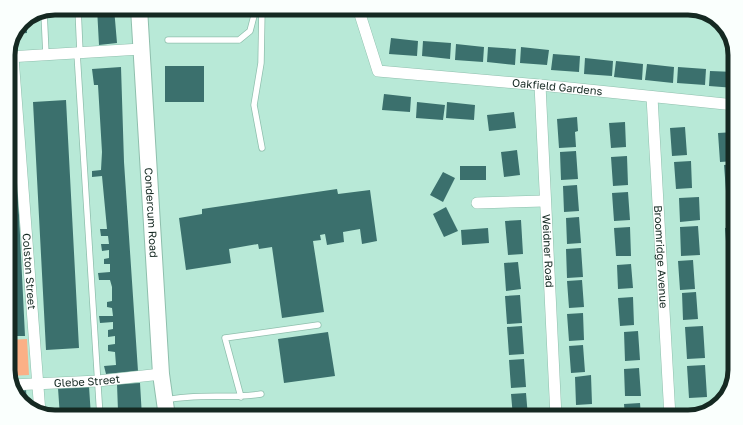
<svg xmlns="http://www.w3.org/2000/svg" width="743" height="425" viewBox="0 0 743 425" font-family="'Golos Text',sans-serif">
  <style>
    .green { fill: #fbb086 }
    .building { fill: #3b706d }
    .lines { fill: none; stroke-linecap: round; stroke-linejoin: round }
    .lane-casing { stroke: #8fbfad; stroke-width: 7 }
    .street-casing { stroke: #8fbfad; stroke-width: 12 }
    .secondary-casing { stroke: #8fbfad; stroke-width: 18 }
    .lane { stroke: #fff; stroke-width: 5.5 }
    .street { stroke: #fff; stroke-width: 11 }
    .secondary { stroke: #fff; stroke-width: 16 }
    .labels { text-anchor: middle; stroke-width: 4; stroke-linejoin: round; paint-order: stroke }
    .street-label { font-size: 11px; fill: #152922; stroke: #fafffd }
    .rim { fill: none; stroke: #152922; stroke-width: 5 }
  </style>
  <rect width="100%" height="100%" fill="#b8e9d7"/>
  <path class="green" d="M 27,339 L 29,375 L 9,376 L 8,340 Z"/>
  <path class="building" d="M 97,8 L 114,8 L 117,43 L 99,45 Z
    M 26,20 L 27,33 L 16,34 L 22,21 Z
    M 391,38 L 418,41 L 417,56 L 389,54 Z
    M 423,41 L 451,43 L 450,59 L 422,56 Z
    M 456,44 L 484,47 L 483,62 L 455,60 Z
    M 488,47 L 516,49 L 515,65 L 487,62 Z
    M 521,47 L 549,50 L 547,65 L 520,63 Z
    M 553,54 L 580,56 L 579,72 L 551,70 Z
    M 585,58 L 613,61 L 612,76 L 584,74 Z
    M 616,61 L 643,64 L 642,80 L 614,77 Z
    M 647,64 L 674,67 L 673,83 L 645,80 Z
    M 165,66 L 204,66 L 204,102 L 165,102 Z
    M 121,67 L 124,162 L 138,371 L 106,374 L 104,366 L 116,365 L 115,352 L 108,351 L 108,345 L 115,344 L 115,336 L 108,337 L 108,330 L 113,329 L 113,322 L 100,323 L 99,316 L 113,316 L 112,308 L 107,307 L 107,302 L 112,301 L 112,287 L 110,280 L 99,280 L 98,273 L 110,272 L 110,264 L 104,264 L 104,259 L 109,258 L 109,250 L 102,251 L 101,244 L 109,244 L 108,236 L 101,236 L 100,229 L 107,229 L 102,176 L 92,177 L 92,171 L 101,170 L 102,152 L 98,85 L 94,85 L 92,69 Z
    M 678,67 L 706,69 L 705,85 L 677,83 Z
    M 710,71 L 735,72 L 735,88 L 709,86 Z
    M 12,73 L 25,336 L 8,336 L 8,74 Z
    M 384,94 L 411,97 L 410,112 L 382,110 Z
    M 66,100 L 79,348 L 46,350 L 33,102 Z
    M 417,102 L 445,105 L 443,120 L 416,118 Z
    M 447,102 L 475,105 L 474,120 L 446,118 Z
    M 514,112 L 516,128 L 489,131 L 487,115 Z
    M 577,117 L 578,131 L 575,132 L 576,147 L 559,148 L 557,119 Z
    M 625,122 L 626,147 L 611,148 L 609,123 Z
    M 685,127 L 687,155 L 672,156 L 670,128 Z
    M 735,132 L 735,161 L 720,162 L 718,133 Z
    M 517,150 L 520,175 L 504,177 L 501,152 Z
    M 576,151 L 578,179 L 561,180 L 560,152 Z
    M 627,156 L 628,185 L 613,186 L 611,157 Z
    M 691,161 L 692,188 L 676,189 L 674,162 Z
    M 735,164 L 735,191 L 726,191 L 724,165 Z
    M 460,166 L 486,166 L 486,180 L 460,180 Z
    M 443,172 L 455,178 L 443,202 L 430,195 Z
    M 577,185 L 579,211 L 564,212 L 563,186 Z
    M 337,189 L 338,194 L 370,190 L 377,241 L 362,244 L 360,229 L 343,232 L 344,242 L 327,245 L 325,234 L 320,235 L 321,240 L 313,241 L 324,312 L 282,318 L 272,247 L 259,249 L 258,244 L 229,249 L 231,263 L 186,270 L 179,218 L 202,214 L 202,209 Z
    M 628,192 L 630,220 L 614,221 L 612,193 Z
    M 735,195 L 735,221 L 728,222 L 726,196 Z
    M 699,197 L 700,220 L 680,222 L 679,198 Z
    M 446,207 L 458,231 L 444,237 L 433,214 Z
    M 579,217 L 581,243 L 567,244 L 566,218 Z
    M 521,220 L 523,254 L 508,255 L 505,221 Z
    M 698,226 L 700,255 L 681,256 L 680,227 Z
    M 630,227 L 631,256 L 616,256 L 614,228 Z
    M 735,227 L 735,254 L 727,254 L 725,228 Z
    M 488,228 L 489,243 L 462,245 L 461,230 Z
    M 581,248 L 583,277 L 567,278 L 566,249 Z
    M 735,259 L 735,287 L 727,288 L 726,260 Z
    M 693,260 L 695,289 L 680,290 L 678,261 Z
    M 518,262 L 521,289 L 506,291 L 504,263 Z
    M 631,264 L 633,288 L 618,289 L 617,265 Z
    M 582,280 L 584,307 L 569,308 L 567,281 Z
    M 696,292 L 698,319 L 683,320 L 682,293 Z
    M 728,294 L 735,294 L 735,321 L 730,321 Z
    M 520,295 L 522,323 L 507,324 L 505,296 Z
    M 633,297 L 634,325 L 620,326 L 618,298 Z
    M 583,313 L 584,340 L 569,341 L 567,314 Z
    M 522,326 L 524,354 L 509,355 L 507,327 Z
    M 703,326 L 705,358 L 687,359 L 685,327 Z
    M 732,328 L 735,328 L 735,357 L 734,357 Z
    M 638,331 L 640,360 L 625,361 L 624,332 Z
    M 328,332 L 335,376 L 284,383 L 278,339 Z
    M 583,345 L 585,372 L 571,373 L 569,346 Z
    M 524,359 L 526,387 L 511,388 L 509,360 Z
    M 733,362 L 735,362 L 734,375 Z
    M 705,365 L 707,397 L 689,398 L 687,366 Z
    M 639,368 L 641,396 L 625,396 L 624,369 Z
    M 591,375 L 592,404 L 576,405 L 575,377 Z
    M 140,383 L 142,417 L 107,417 L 107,412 L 118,411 L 117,384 Z
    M 89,386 L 91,417 L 60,417 L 58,388 Z
    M 26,389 L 27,406 L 14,394 L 13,390 Z
    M 526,393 L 528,417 L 513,417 L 511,394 Z
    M 640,403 L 641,417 L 625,417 L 624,404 Z
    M 593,408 L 593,417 L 578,417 L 578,409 Z
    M 712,409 L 712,411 L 690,417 L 689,411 Z"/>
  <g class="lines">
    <defs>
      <path id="lane" d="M 78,8 L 80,53
        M 44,12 L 46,55
        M 168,40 L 239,40 L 250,31 L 256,8
        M 77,53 L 100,417
        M 262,148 L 254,105 L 261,63 L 262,8
        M 241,397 L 225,338 L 318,325
        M 166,400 C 197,393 229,399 261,394"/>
      <g id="street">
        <path id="s1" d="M 358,8 L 378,71 L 540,85 L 735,105"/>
        <path d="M 8,57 L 141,49"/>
        <path id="s2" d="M 13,57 L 40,413"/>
        <path id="s3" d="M 540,85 L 556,417"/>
        <path id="s4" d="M 652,97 L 670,417"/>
        <path d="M 477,203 L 544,201"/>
        <path id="s5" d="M 12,385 L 98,381 L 161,374"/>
      </g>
      <g id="secondary">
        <path id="s6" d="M 139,8 L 161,374 L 167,417"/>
      </g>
    </defs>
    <use href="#lane" class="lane-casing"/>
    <use href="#street" class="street-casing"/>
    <use href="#secondary" class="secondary-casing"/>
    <use href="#lane" class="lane"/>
    <use href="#street" class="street"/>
    <use href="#secondary" class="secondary"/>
  </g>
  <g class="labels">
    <g class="street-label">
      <text dy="4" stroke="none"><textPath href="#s1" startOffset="246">Oakfield Gardens</textPath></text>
      <text dy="4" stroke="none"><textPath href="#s6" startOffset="205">Condercum Road</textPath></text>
      <text dy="4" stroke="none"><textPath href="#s3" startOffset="166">Weidner Road</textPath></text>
      <text dy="4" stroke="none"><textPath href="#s4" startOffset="160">Broomridge Avenue</textPath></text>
      <text dy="4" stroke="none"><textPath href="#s2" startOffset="215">Colston Street</textPath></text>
      <text dy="4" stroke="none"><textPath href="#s5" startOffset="75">Glebe Street</textPath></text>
    </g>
  </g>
  <path d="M0 0H743V425H0ZM55 15H688A40 40 0 0 1 728 55V370A40 40 0 0 1 688 410H55A40 40 0 0 1 15 370V55A40 40 0 0 1 55 15Z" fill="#fafffd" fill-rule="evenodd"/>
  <path class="rim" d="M55 15H688A40 40 0 0 1 728 55V370A40 40 0 0 1 688 410H55A40 40 0 0 1 15 370V55A40 40 0 0 1 55 15Z"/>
</svg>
